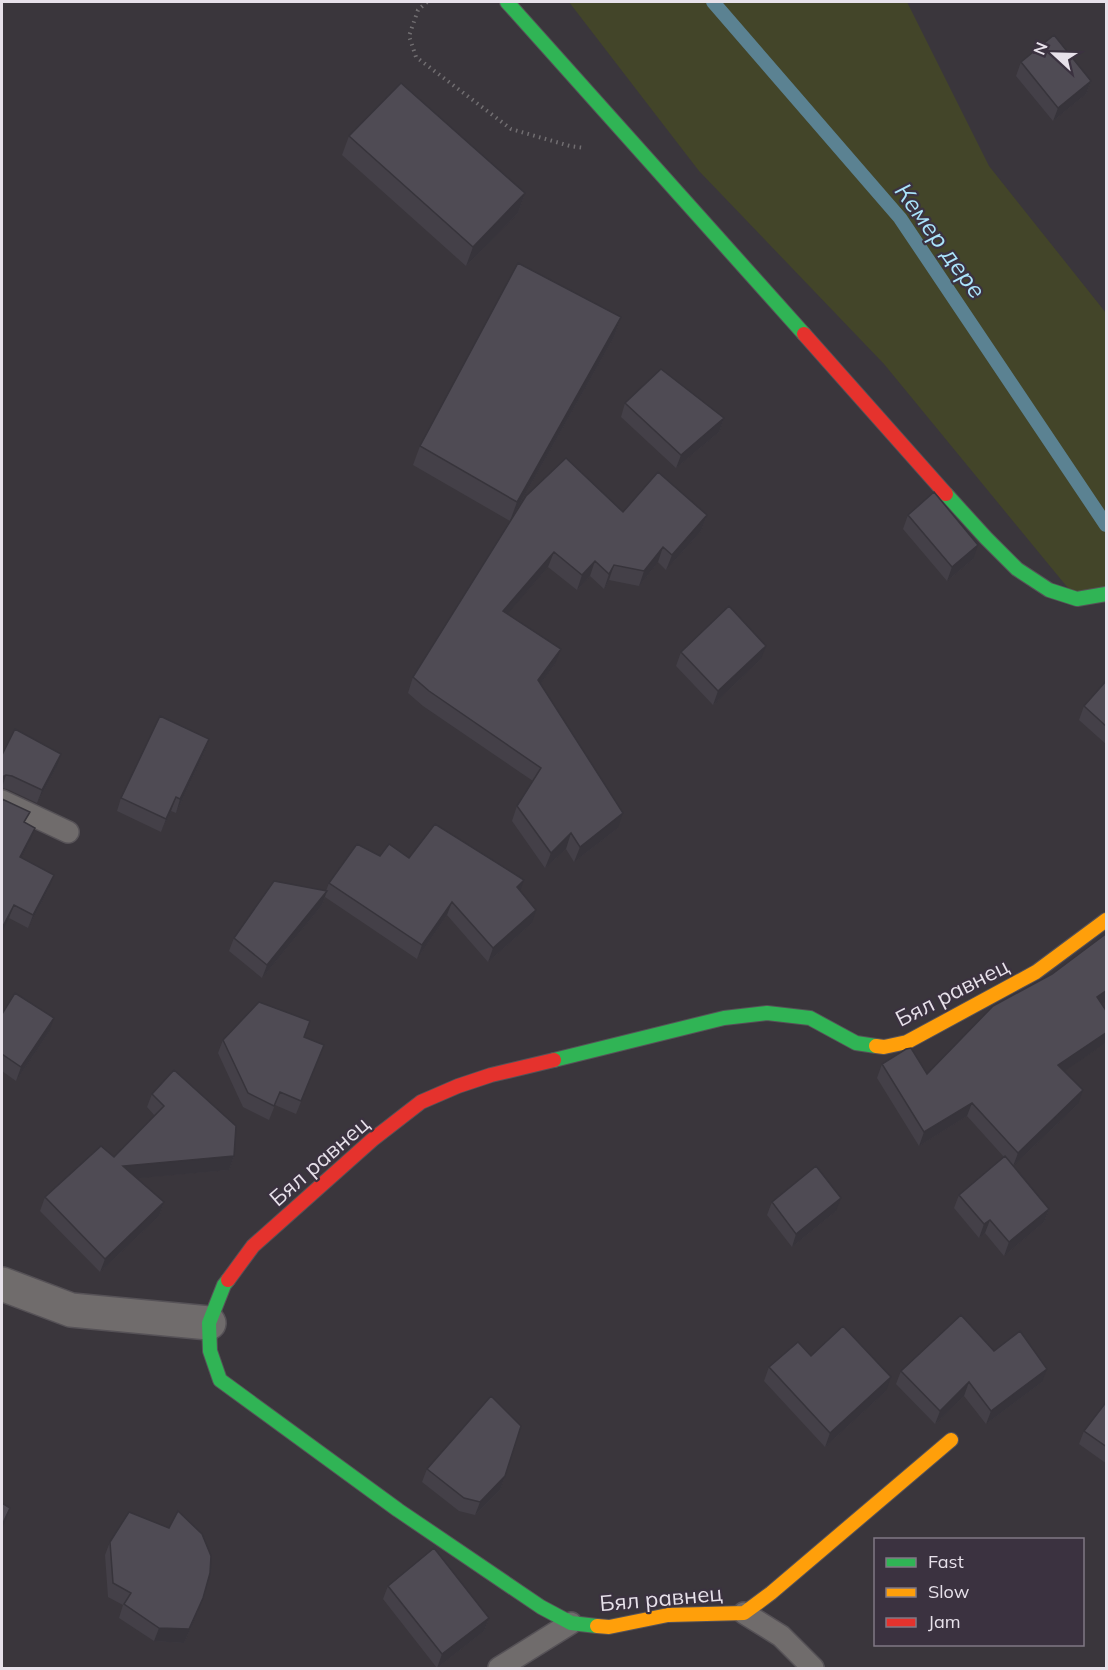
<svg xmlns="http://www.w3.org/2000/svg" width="1108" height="1670" viewBox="0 0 1108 1670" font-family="Mulish,sans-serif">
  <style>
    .green { fill: #434529 }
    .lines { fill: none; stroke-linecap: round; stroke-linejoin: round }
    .stream { stroke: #5b8292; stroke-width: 14 }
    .lane-casing { stroke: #565257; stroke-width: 24 }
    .street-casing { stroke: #565257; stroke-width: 36 }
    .fast-casing { stroke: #565257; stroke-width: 16 }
    .slow-casing { stroke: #565257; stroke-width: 16 }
    .jam-casing { stroke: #565257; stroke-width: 16 }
    .path { stroke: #716e71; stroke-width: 4; stroke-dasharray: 1.5 4.5; stroke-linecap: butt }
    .lane { stroke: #706c6c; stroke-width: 21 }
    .street { stroke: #706c6c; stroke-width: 33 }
    .fast { stroke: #30b455; stroke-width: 14 }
    .slow { stroke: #ff9f0a; stroke-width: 14 }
    .jam { stroke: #e5322d; stroke-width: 14 }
    .wall { fill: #444048 }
    .shaded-wall { fill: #37343b }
    .building { fill: #4f4b54; stroke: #37343b; stroke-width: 1.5 }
    .labels { text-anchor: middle; stroke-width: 4.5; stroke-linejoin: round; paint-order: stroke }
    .street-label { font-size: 22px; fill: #e7e1ea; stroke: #3b3240 }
    .water-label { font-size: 24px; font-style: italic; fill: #aae4fb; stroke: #3b3240 }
  </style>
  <rect width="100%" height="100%" fill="#3a363c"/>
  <path class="green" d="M 569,2 L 907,2 L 989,166 L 1106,313 L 1106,594 L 1077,599 L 884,364 L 699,171 Z"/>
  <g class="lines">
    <path class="stream" d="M 713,2 L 900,218 L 1106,525"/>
    <defs>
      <path id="lane" d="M 2,801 L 68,832
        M 744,1613 L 781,1636 L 813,1668
        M 499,1668 L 571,1623"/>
      <path id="street" d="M 2,1284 L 71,1310 L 209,1323"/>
      <path id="fast" d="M 507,2 L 804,334
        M 946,494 L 986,538 L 1017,569 L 1049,590 L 1077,599 L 1106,594
        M 554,1060 L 724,1018 L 767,1013 L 810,1018 L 856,1043 L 876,1046
        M 228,1280 L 224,1285 L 209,1323 L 210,1351 L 220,1380 L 398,1510 L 541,1607 L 571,1623 L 597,1626"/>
      <path id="slow" d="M 876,1046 L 884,1047 L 907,1042 L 1036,972 L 1106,920
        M 597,1626 L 609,1627 L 668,1615 L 744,1613 L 771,1593 L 951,1440"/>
      <path id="jam" d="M 804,334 L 946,494
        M 228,1280 L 253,1246 L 372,1140 L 421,1102 L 458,1086 L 491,1075 L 554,1060"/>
    </defs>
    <use href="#lane" class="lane-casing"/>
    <use href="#street" class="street-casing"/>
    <use href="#fast" class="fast-casing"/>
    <use href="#slow" class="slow-casing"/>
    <use href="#jam" class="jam-casing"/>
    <path class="path" d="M 427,2 L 418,10 L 409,36 L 416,57 L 511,129 L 570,146 L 584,148"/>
    <use href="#lane" class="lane"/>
    <use href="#street" class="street"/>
    <use href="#fast" class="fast"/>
    <use href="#slow" class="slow"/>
    <use href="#jam" class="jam"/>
  </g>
  <path class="wall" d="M 1021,62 L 1091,81 L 1086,94 L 1053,121 L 1016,76 Z
    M 349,136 L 525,193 L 518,213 L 466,266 L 342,155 Z
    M 621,317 L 614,337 L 510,521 L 413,465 L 420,446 Z
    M 625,403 L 724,418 L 719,432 L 676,468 L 621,417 Z
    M 526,496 L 623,512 L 707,515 L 701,531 L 666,570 L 658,562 L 639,586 L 609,580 L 604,589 L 590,576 L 577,590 L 548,567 L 507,614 L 555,664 L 540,684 L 618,828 L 574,862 L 566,849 L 545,868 L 512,821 L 517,806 L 533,781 L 423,706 L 408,693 L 413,677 Z
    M 908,515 L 973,559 L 947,581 L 903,529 Z
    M 681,652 L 761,659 L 713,705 L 676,666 Z
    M 1107,680 L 1107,745 L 1079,720 L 1084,706 Z
    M 209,739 L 204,753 L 176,813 L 171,811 L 161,832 L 117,811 L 121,798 Z
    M 2,755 L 56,768 L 37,803 L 7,789 L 2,788 Z
    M 26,823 L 30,841 L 21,858 L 49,888 L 28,928 L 9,918 Z
    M 380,856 L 409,858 L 520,891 L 532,923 L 488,962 L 447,915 L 417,959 L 325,897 L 322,905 L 262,978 L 229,951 L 234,938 L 326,891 L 329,883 Z
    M 1101,1004 L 1107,1012 L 1107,1042 L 1064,1071 L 1078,1104 L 1013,1166 L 1049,1209 L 1044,1222 L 1004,1256 L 985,1233 L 979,1238 L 954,1208 L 959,1195 L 1004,1157 L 967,1116 L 919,1146 L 877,1078 L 882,1064 L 927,1074 Z
    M 2,1014 L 49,1032 L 16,1081 L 2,1071 Z
    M 304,1037 L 324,1045 L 296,1114 L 275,1105 L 269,1120 L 243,1107 L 218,1053 L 223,1040 Z
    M 152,1094 L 234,1156 L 229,1170 L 137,1178 L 164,1202 L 159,1216 L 100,1272 L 40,1211 L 45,1197 L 114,1157 L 155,1116 L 147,1107 Z
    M 772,1202 L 836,1211 L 792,1247 L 767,1215 Z
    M 994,1351 L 1042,1382 L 986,1424 L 964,1396 L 935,1424 L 896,1384 L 901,1371 Z
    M 811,1356 L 886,1391 L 825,1447 L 764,1381 L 769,1367 Z
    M 1107,1401 L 1107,1464 L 1079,1444 L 1084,1431 Z
    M 427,1469 L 505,1476 L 500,1490 L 475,1515 L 459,1511 L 422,1482 Z
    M 110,1542 L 198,1611 L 184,1643 L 154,1641 L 119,1618 L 123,1605 L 108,1597 L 105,1555 Z
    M 388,1586 L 489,1618 L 484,1631 L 437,1668 L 383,1599 Z"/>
  <path class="shaded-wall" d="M 1091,81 L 1086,94 L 1053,121 L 1058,108 Z
    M 525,193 L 518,213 L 466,266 L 473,247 Z
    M 621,317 L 614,337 L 510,521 L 517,502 Z
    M 724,418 L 719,432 L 676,468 L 681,455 Z
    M 707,515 L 701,531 L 666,570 L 672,555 Z
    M 978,545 L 973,559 L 947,581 L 952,567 Z
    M 663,547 L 658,562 L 639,586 L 644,571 Z
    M 554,552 L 548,567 L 497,626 L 503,611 Z
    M 595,561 L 590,576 L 577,590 L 582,575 Z
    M 614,565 L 609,580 L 604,589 L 609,574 Z
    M 766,646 L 761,659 L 713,705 L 718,691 Z
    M 561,649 L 555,664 L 532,695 L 538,680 Z
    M 209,739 L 204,753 L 176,813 L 180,799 Z
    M 61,754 L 56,768 L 37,803 L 42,790 Z
    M 6,775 L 2,788 L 2,777 Z
    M 176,797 L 171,811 L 161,832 L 166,819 Z
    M 623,813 L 618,828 L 574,862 L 580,847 Z
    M 35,828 L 30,841 L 15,870 L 20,857 Z
    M 571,833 L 566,849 L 545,868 L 551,853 Z
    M 54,875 L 49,888 L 28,928 L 33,915 Z
    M 524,880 L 519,894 L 517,887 Z
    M 327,891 L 322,905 L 262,978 L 267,965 Z
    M 452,902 L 447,915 L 417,959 L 422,945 Z
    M 14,905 L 9,918 L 2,932 L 2,928 Z
    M 536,910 L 532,923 L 488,962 L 493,948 Z
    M 1107,990 L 1107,1000 L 1092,1011 L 1097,997 Z
    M 54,1018 L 49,1032 L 16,1081 L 21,1067 Z
    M 1107,1032 L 1107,1042 L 1053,1079 L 1058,1065 Z
    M 1083,1090 L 1078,1104 L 1013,1166 L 1018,1153 Z
    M 972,1103 L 967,1116 L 919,1146 L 924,1132 Z
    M 234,1156 L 229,1170 L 118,1180 L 123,1166 Z
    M 841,1198 L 836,1211 L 792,1247 L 796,1234 Z
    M 164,1202 L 159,1216 L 100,1272 L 105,1259 Z
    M 1049,1209 L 1044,1222 L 1004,1256 L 1009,1242 Z
    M 990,1220 L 985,1233 L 979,1238 L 984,1224 Z
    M 1047,1369 L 1042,1382 L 986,1424 L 991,1411 Z
    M 891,1377 L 886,1391 L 825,1447 L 830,1433 Z
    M 969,1382 L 964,1396 L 935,1424 L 940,1411 Z
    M 505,1476 L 500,1490 L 475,1515 L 480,1502 Z
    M 10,1508 L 5,1522 L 2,1529 L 2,1525 Z
    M 203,1598 L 198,1611 L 184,1643 L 154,1641 L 159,1628 Z
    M 489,1618 L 484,1631 L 437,1668 L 442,1654 Z"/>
  <path class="building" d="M 1054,35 L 1091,81 L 1058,108 L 1021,62 Z
    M 401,83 L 525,193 L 473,247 L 349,136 Z
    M 518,263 L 621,317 L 517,502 L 420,446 Z
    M 661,369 L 724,418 L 681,455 L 625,403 Z
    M 566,458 L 623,512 L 658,472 L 707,515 L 672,555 L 663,547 L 644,571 L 614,565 L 609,574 L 595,561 L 582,575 L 554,552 L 503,611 L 561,649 L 538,680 L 623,813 L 580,847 L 571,833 L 551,853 L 517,806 L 541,768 L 429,691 L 413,677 L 526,496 Z
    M 934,492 L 978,545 L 952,567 L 908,515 Z
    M 729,606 L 766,646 L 718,691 L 681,652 Z
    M 1107,680 L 1107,727 L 1084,706 Z
    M 160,716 L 209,739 L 180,799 L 176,797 L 166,819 L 121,798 Z
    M 15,729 L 61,754 L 42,790 L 12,776 L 6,775 L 2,777 L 2,755 Z
    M 2,799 L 30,812 L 24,822 L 35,828 L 20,857 L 54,875 L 33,915 L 14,905 L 2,928 Z
    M 435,824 L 524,880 L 517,887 L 536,910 L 493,948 L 452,902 L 422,945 L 329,883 L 357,844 L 380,856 L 389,844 L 409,858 Z
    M 274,881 L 327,891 L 267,965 L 234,938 Z
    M 1107,933 L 1107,990 L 1097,997 L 1107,1012 L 1107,1032 L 1058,1065 L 1083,1090 L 1018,1153 L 972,1103 L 924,1132 L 882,1064 L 906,1049 L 911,1048 L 927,1074 L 993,1006 L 1052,974 Z
    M 15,993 L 54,1018 L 21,1067 L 2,1054 L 2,1014 Z
    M 259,1002 L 310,1021 L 304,1037 L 324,1045 L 301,1101 L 280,1092 L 274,1106 L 248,1093 L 223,1040 Z
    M 174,1070 L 236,1126 L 234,1156 L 123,1166 L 164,1202 L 105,1259 L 45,1197 L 101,1146 L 114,1157 L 164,1106 L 152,1094 Z
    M 1005,1156 L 1049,1209 L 1009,1242 L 990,1220 L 984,1224 L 959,1195 Z
    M 816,1166 L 841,1198 L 796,1234 L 772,1202 Z
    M 961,1315 L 994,1351 L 1020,1331 L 1047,1369 L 991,1411 L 969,1382 L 940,1411 L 901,1371 Z
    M 843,1326 L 891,1377 L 830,1433 L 769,1367 L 798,1342 L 811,1356 Z
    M 491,1396 L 521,1426 L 505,1476 L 480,1502 L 464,1498 L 427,1469 Z
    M 1107,1401 L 1107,1447 L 1084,1431 Z
    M 2,1503 L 10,1508 L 2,1525 Z
    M 178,1511 L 202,1534 L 211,1556 L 210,1573 L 203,1598 L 189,1629 L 159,1628 L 124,1604 L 131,1593 L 113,1583 L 110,1542 L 129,1512 L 169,1528 Z
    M 434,1548 L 489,1618 L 442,1654 L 388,1586 Z"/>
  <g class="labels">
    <g class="street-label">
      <text transform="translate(952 992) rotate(-27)" y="8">Бял равнец</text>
      <text transform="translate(319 1161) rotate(-41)" y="8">Бял равнец</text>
      <text transform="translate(661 1598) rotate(-5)" y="8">Бял равнец</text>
    </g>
    <g class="water-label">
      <text transform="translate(940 241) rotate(54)" y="8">Кемер дере</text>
    </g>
  </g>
  <rect width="1108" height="1670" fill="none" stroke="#e7e1ea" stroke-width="6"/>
  <rect x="874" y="1538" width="210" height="108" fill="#3b3240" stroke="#807884" stroke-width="1.5"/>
  <rect x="886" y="1558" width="30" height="9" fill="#30b455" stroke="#807884" stroke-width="1.5"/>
  <text x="928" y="1568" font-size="18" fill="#e7e1ea">Fast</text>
  <rect x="886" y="1588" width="30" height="9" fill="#ff9f0a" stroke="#807884" stroke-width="1.5"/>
  <text x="928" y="1598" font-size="18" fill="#e7e1ea">Slow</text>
  <rect x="886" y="1618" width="30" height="9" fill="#e5322d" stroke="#807884" stroke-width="1.5"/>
  <text x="928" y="1628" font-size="18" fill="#e7e1ea">Jam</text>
  <g transform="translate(1054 54) rotate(292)" stroke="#3b3240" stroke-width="4.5" paint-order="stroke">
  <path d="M0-4.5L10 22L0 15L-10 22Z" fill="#e7e1ea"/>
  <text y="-9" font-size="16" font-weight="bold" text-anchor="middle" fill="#e7e1ea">N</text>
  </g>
</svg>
